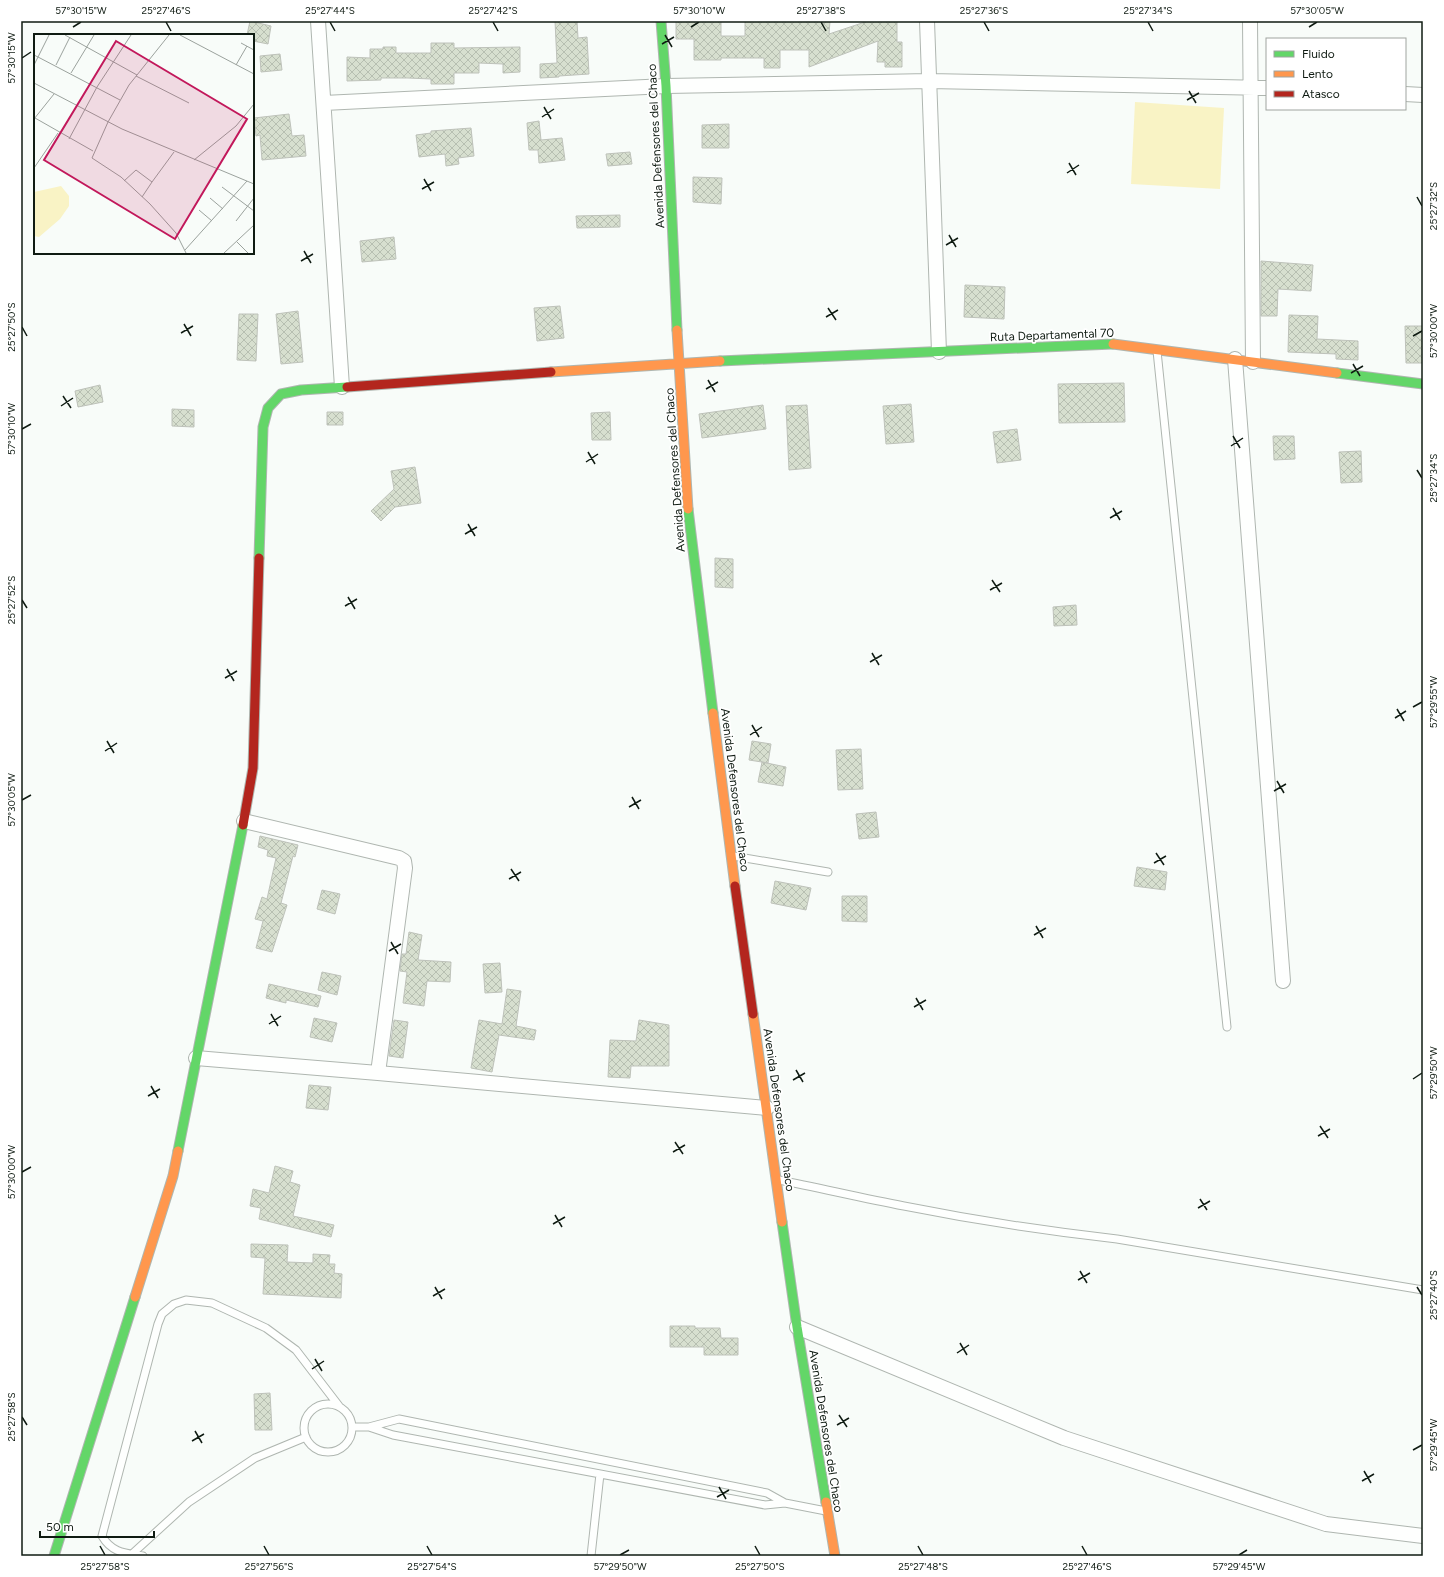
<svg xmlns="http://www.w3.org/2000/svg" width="1444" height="1577" viewBox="0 0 1444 1577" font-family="Figtree,sans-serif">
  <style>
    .pitch { fill: #f9f3c5 }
    .building { fill: url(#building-cross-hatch); stroke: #bec2ba }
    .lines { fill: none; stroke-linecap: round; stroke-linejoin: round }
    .lane-casing { stroke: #afb6b0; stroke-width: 9 }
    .street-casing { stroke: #afb6b0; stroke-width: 16 }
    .fast-casing { stroke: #afb6b0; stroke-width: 11 }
    .slow-casing { stroke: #afb6b0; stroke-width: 11 }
    .jam-casing { stroke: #afb6b0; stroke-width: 11 }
    .lane { stroke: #fefffe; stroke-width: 7 }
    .street { stroke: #fefffe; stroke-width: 14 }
    .fast { stroke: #63d668; stroke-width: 9 }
    .slow { stroke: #ff974d; stroke-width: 9 }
    .jam { stroke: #b3261e; stroke-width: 9 }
    .ticks { fill: none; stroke: #0f1b12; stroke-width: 1.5 }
    .labels { text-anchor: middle; stroke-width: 3.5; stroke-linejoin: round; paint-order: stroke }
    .street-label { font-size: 12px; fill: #0f1b12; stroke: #fff }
    .inset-road { fill: none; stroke: #9ba29d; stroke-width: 1 }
    .view { fill: #c2185b; fill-opacity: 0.15; stroke: #c2185b; stroke-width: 2 }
    .inset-edge { fill: none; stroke: #0f1b12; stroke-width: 2 }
    .neatline { fill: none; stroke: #0f1b12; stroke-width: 1.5 }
    .ticks-label { font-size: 10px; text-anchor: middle; fill: #0f1b12 }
  </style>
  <defs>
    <pattern id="building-cross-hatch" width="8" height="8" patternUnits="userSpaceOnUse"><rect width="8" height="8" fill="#d7dfcf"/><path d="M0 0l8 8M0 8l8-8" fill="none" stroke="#b7bfb1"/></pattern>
  </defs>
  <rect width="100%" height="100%" fill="#f8fcf9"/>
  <path class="pitch" d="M 1135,102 L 1224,108 L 1220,189 L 1131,184 Z"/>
  <path class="building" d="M 250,21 L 271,26 L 268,44 L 253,41 L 253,35 L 247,35 Z
    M 555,21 L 577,21 L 578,38 L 587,37 L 589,74 L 559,76 L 559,77 L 540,78 L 540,64 L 557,63 Z
    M 676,21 L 721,21 L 721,36 L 745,36 L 745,21 L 830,21 L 829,34 L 868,21 L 897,21 L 897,42 L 902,42 L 902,67 L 885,67 L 885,62 L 877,62 L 878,41 L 809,67 L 809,50 L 780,50 L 780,68 L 764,68 L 764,58 L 721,58 L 721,60 L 694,60 L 694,39 L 676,39 Z
    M 431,43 L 454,43 L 454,48 L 520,47 L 520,72 L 503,73 L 503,64 L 479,63 L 479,73 L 454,73 L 454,84 L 431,84 L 431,79 L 408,78 L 381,78 L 381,80 L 347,81 L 347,57 L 370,58 L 370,49 L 383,49 L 383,47 L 396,47 L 396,53 L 431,53 Z
    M 280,54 L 282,70 L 261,72 L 260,56 Z
    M 289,114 L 292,136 L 304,135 L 306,156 L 262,160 L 260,135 L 256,136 L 254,118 Z
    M 539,121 L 541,140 L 562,138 L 565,160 L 539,163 L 538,150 L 529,150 L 527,123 Z
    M 729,124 L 729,148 L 702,148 L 702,125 Z
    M 471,128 L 474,156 L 458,158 L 459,164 L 446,166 L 445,154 L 419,157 L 416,135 L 431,133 L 431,131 Z
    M 630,152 L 632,164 L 608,166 L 606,154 Z
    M 693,177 L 722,178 L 721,204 L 693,202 Z
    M 620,215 L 620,227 L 577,228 L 576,216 Z
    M 394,237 L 396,259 L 362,262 L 360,241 Z
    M 1261,261 L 1313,265 L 1311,291 L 1278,289 L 1277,316 L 1261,316 Z
    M 965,285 L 1005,287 L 1004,319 L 964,317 Z
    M 560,306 L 564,338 L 537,341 L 534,308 Z
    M 298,311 L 303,362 L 281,364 L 276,314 Z
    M 239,314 L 258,314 L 256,361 L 237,360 Z
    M 1289,315 L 1318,316 L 1317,339 L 1358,341 L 1358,360 L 1336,359 L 1336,354 L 1288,352 Z
    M 1405,326 L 1423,326 L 1423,363 L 1406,363 Z
    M 1124,383 L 1125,422 L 1059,423 L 1058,384 Z
    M 100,385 L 103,402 L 78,407 L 75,391 Z
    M 911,404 L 914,442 L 886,444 L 883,406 Z
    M 763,405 L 766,429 L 702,438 L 699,414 Z
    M 807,405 L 811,468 L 789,470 L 786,406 Z
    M 172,409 L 194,410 L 194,427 L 172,426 Z
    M 327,412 L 343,412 L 343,425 L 327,425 Z
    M 610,412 L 611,440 L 592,440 L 591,413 Z
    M 1017,429 L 1021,460 L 997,463 L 993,432 Z
    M 1273,436 L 1294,436 L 1295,459 L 1274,460 Z
    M 1361,451 L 1362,482 L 1341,483 L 1339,452 Z
    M 415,467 L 421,503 L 395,507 L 381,521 L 371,511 L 394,489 L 391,471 Z
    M 715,558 L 733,559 L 733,588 L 715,587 Z
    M 1076,605 L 1077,625 L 1054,626 L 1053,607 Z
    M 752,741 L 771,744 L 768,763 L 749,760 Z
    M 861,749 L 863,789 L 838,790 L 836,750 Z
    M 762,762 L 786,767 L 783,786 L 758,782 Z
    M 876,812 L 879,837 L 859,839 L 856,814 Z
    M 260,836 L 298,845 L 295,857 L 293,856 L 281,903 L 287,905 L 272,952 L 256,948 L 263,921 L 255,919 L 262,897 L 267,899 L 276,858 L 267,856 L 268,850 L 258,847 Z
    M 1137,867 L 1167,872 L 1165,890 L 1134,886 Z
    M 775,881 L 811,888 L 806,910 L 771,903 Z
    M 322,890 L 340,894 L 335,914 L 317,909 Z
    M 842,896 L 867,896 L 867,922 L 842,921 Z
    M 409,932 L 422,935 L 418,960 L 451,962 L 450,982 L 427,981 L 424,1006 L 403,1003 L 407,972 L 400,971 L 402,954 L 406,954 Z
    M 500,963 L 502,992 L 485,993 L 483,964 Z
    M 322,972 L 341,976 L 337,995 L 318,990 Z
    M 269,984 L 321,996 L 318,1007 L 286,1000 L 286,1003 L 266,998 Z
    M 507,989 L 521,991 L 516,1026 L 536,1030 L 534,1040 L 499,1035 L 492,1072 L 471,1068 L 479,1020 L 502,1024 Z
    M 314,1018 L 337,1023 L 332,1042 L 310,1037 Z
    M 394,1020 L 408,1022 L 403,1058 L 389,1056 Z
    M 639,1020 L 669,1025 L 669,1066 L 631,1066 L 630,1078 L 608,1077 L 610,1040 L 636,1041 Z
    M 309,1085 L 331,1087 L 328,1110 L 306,1108 Z
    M 275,1166 L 293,1171 L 290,1182 L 300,1185 L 293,1216 L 334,1225 L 331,1237 L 259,1219 L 261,1208 L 250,1206 L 253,1189 L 269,1193 Z
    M 251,1244 L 288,1245 L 287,1262 L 313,1263 L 313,1254 L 330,1255 L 329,1264 L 335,1264 L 334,1273 L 342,1274 L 341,1298 L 263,1294 L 265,1258 L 251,1257 Z
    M 670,1326 L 695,1326 L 695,1328 L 720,1328 L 721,1338 L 738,1338 L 738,1355 L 704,1355 L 704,1347 L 670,1347 Z
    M 270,1393 L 272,1430 L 255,1430 L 254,1394 Z"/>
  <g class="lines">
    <defs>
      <path id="lane" d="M 1157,351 L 1227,1027
        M 733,856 L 828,872
        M 779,1180 C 820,1188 862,1198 904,1206 C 974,1220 1046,1231 1117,1239 L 1423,1290
        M304 1428a24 24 0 1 1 48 0a24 24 0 1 1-48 0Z
        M 352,1427 L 369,1427 L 399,1419 L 767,1493 L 785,1503
        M 369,1427 L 393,1435 L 765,1505 L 785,1503 L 826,1511
        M 132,1554 L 189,1502 L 255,1458 L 306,1437
        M 143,1556 C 125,1553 112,1553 102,1536 L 158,1324 L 162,1314 L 174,1304 L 186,1300 L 212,1303 L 266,1328 L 296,1350 L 339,1406
        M 591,1556 L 600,1474"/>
      <path id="street" d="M 318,21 L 342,387
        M 927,21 L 939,352
        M 1250,21 L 1253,362
        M 1405,94 L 1423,95
        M 324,103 L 666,86 L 929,81 L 1267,88
        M 1235,359 L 1283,981
        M 244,821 L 399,858 L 404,861 L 405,868 L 378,1073 L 767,1108
        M 196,1058 L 378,1073
        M 797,1327 L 1064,1438 L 1326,1524 L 1423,1536"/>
      <path id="fast" d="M 661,21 L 666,86 L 677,330
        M 720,361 L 1113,344
        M 1337,373 L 1423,384
        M 688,509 L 713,713
        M 259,558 L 263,427 L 268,408 L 281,394 L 301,390 L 347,387
        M 178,1151 L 243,825
        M 782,1222 L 797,1327 L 826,1502
        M 54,1556 L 135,1297"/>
      <path id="slow" d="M 677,330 L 688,509
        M 1113,344 L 1337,373
        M 551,372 L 720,361
        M 713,713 L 735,886
        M 753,1014 L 782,1222
        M 135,1297 L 173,1176 L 178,1151
        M 826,1502 L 835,1556"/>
      <path id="jam" d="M 347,387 L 551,372
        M 243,825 L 253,768 L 259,558
        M 735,886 L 753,1014"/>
    </defs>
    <use href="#lane" class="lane-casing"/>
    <use href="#street" class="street-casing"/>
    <use href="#fast" class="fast-casing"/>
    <use href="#slow" class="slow-casing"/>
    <use href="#jam" class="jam-casing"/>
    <use href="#lane" class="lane"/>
    <use href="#street" class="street"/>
    <use href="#fast" class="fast"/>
    <use href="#slow" class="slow"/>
    <use href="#jam" class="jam"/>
  </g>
  <path class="ticks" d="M 166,22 L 171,31M 330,22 L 335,31M 493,22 L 498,31M 821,22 L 826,31M 984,22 L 989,31M 1148,22 L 1153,31M 73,27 L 81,22M 691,27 L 699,22M 1309,27 L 1317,22M 665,35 L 672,47M 662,44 L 674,37M 22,58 L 31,52M 1189,91 L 1196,103M 1187,100 L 1199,93M 544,107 L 551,119M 542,117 L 554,109M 1069,163 L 1076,175M 1067,173 L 1079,165M 424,179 L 431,191M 422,189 L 434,182M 1417,197 L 1422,206M 949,235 L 956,247M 946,245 L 958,238M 304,251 L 311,263M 301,261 L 313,254M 828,308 L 836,320M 826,317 L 838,310M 184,324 L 191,336M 22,327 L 27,336M 181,333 L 193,326M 1413,336 L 1422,331M 1353,364 L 1360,376M 1351,373 L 1363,366M 708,380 L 715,392M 706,389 L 718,382M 63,396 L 71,408M 61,406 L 73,398M 22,429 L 31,424M 1233,436 L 1240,448M 1231,446 L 1243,438M 588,452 L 595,464M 586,462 L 598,454M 1417,470 L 1422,478M 1113,508 L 1120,520M 1110,518 L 1122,511M 468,524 L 475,536M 465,534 L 477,527M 992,580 L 1000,592M 990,590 L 1002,583M 348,597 L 355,609M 22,600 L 27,608M 345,606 L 357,599M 872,653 L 879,665M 870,662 L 882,655M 227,669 L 234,681M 225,678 L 237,671M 1413,707 L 1422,702M 1397,709 L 1404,721M 1395,718 L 1406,711M 752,725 L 759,737M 750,735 L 762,727M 107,741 L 114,753M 105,751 L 117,743M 1277,781 L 1284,793M 1274,791 L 1286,784M 632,797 L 639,809M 22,800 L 31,795M 629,807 L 641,800M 1156,853 L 1164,865M 1154,863 L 1166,856M 511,869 L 519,881M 509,879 L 521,872M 1036,926 L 1043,938M 1034,935 L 1046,928M 391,942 L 398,954M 389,951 L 401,944M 916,998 L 923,1010M 914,1007 L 926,1000M 271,1014 L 278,1026M 269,1024 L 281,1016M 796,1070 L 803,1082M 1413,1079 L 1422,1073M 793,1080 L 805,1073M 151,1086 L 158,1098M 148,1096 L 160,1089M 1320,1126 L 1328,1138M 1318,1136 L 1330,1129M 675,1142 L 683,1154M 673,1152 L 685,1145M 22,1172 L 31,1167M 1200,1199 L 1207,1210M 1198,1208 L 1210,1201M 555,1215 L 562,1227M 553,1224 L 565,1217M 1080,1271 L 1087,1283M 1078,1280 L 1090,1273M 435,1287 L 442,1299M 1417,1287 L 1422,1295M 433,1296 L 445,1289M 960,1343 L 967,1355M 957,1353 L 969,1345M 315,1359 L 322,1371M 312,1369 L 324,1361M 839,1415 L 847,1427M 22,1417 L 27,1425M 837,1425 L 849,1418M 195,1431 L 202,1443M 192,1441 L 204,1434M 1413,1450 L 1422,1445M 1364,1471 L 1371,1483M 1362,1481 L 1374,1474M 719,1487 L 726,1499M 717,1497 L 729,1490M 100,1546 L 105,1555M 264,1546 L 269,1555M 427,1546 L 432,1555M 755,1546 L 760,1555M 918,1546 L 923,1555M 1082,1546 L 1087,1555M 620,1555 L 629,1550M 1239,1555 L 1247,1550"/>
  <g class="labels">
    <g class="street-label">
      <text transform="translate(656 146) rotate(-93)" y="4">Avenida Defensores del Chaco</text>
      <text transform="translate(1052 335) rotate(-2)" y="4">Ruta Departamental 70</text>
      <text transform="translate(675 470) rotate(-94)" y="4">Avenida Defensores del Chaco</text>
      <text transform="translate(735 790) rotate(83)" y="4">Avenida Defensores del Chaco</text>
      <text transform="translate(779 1110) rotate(82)" y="4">Avenida Defensores del Chaco</text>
      <text transform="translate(826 1431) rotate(81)" y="4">Avenida Defensores del Chaco</text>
    </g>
  </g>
  <g transform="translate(34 34)">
    <rect width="220" height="220" fill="#f8fcf9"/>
    <path d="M 27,152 L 35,162 L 35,172 L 26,185 L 5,203 L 0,202 L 0,158 Z" fill="#f9f3c5"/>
    <path class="inset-road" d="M 31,1 L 103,41M 146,1 L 220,40M 207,9 L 220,16M 0,21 L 4,23 L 15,1M 0,31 L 4,23 L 86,66M 22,31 L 36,3M 202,31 L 213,12M 37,39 L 60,1M 102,42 L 155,69M 0,49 L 88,95 L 220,150M 1,84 L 59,117M 0,85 L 20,60M 74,88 L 58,124 L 87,143 L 116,170 L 142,199 L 152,219M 74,88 L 95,51 L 135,1M 35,105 L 63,53 L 97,1M 160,126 L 202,92 L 220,70M 0,134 L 24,99M 90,147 L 102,136 L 118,148 L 140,118M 188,153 L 220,177M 108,163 L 118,148M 176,164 L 189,175M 165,176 L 178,187M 202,187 L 220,164M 203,208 L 214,219M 151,216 L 213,147M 190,219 L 220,191"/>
    <path class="view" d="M 82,7 L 213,85 L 141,205 L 10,126 Z"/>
    <rect width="220" height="220" class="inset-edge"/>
  </g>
  <rect width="1444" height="1577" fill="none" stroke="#ffffff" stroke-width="44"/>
  <rect x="1266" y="38" width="140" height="72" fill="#ffffff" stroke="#9fa4a0"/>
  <rect x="1274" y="51" width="20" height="6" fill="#63d668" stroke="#9fa4a0"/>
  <text x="1302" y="58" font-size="12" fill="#0f1b12">Fluido</text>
  <rect x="1274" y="71" width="20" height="6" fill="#ff974d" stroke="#9fa4a0"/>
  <text x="1302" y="78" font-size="12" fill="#0f1b12">Lento</text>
  <rect x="1274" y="91" width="20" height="6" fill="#b3261e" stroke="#9fa4a0"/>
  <text x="1302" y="98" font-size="12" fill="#0f1b12">Atasco</text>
  <path d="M40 1531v6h114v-6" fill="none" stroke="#0f1b12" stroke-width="2"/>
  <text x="46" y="1531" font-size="12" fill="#0f1b12" stroke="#ffffff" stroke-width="3" paint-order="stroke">50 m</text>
  <rect x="22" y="22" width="1400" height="1533" class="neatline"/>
  <g class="ticks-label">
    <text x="81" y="14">57°30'15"W</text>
    <text x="166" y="14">25°27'46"S</text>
    <text x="330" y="14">25°27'44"S</text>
    <text x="493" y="14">25°27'42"S</text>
    <text x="699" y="14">57°30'10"W</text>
    <text x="821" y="14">25°27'38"S</text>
    <text x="984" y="14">25°27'36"S</text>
    <text x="1148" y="14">25°27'34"S</text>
    <text x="1317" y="14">57°30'05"W</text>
    <text transform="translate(11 58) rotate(-90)" y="4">57°30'15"W</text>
    <text transform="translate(1433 206) rotate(-90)" y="4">25°27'32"S</text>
    <text transform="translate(11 327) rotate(-90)" y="4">25°27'50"S</text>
    <text transform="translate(1433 331) rotate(-90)" y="4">57°30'00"W</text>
    <text transform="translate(11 429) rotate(-90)" y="4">57°30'10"W</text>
    <text transform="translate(1433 478) rotate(-90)" y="4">25°27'34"S</text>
    <text transform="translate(11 600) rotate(-90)" y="4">25°27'52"S</text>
    <text transform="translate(1433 702) rotate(-90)" y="4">57°29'55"W</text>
    <text transform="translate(11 800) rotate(-90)" y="4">57°30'05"W</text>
    <text transform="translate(1433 1073) rotate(-90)" y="4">57°29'50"W</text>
    <text transform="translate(11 1172) rotate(-90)" y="4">57°30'00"W</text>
    <text transform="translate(1433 1295) rotate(-90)" y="4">25°27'40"S</text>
    <text transform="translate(11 1417) rotate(-90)" y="4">25°27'58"S</text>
    <text transform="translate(1433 1445) rotate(-90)" y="4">57°29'45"W</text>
    <text x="105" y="1570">25°27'58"S</text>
    <text x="269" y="1570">25°27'56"S</text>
    <text x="432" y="1570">25°27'54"S</text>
    <text x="620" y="1570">57°29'50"W</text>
    <text x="760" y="1570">25°27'50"S</text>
    <text x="923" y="1570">25°27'48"S</text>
    <text x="1087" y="1570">25°27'46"S</text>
    <text x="1239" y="1570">57°29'45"W</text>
  </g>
</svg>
